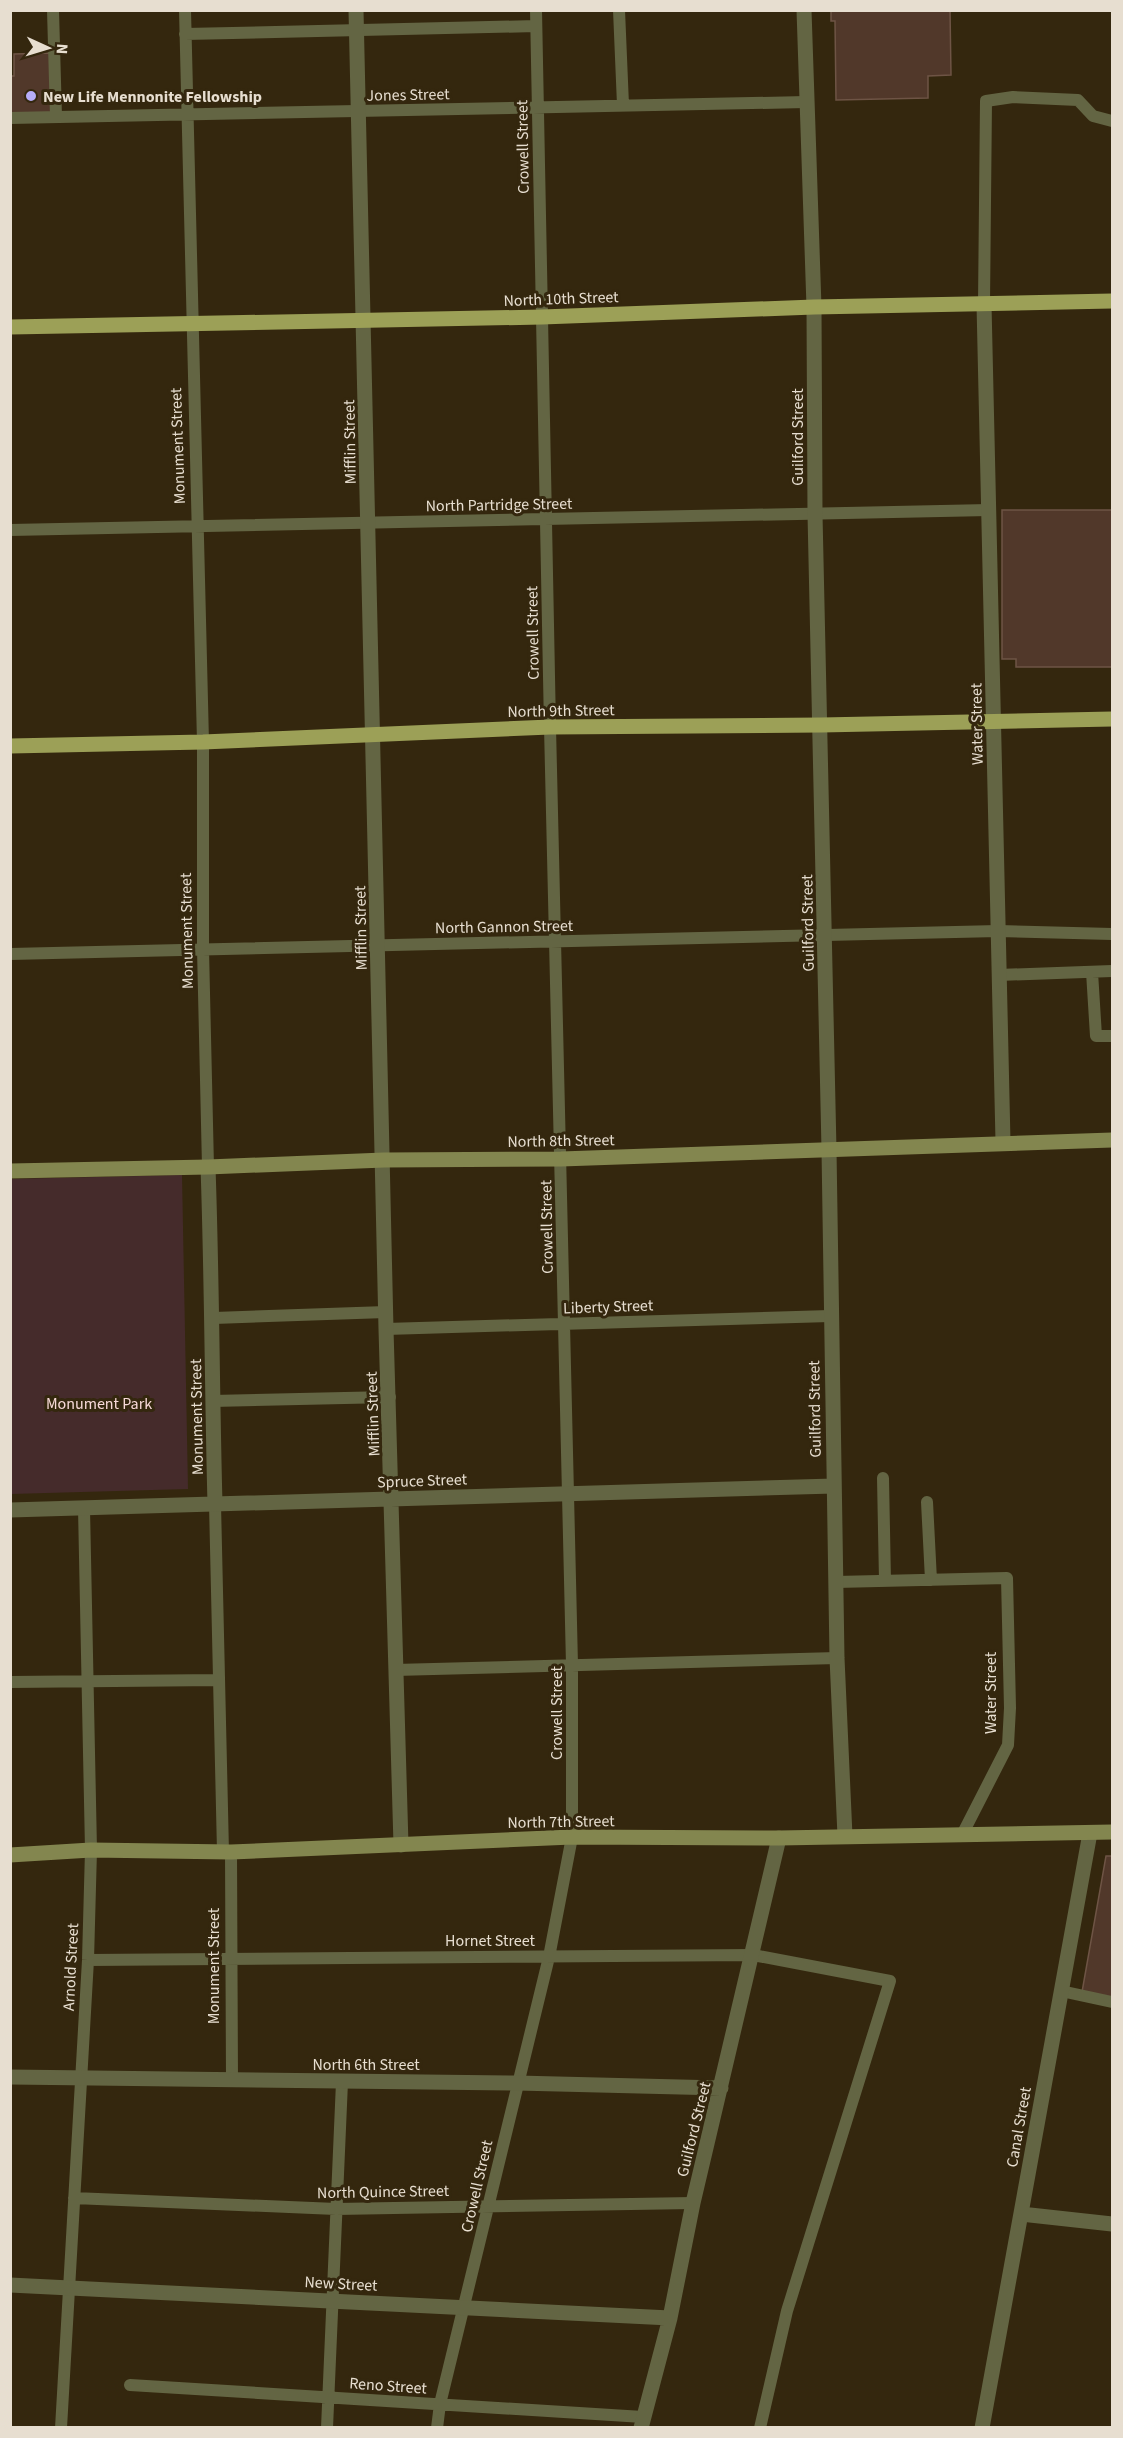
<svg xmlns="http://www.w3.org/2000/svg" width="1123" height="2438" viewBox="0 0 1123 2438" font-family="'Source Sans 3',sans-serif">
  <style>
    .green { fill: #452b2b }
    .building { fill: #51382a; stroke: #6e5445; stroke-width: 1.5 }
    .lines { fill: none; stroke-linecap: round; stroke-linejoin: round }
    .lane { stroke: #636543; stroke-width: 12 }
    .street { stroke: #636543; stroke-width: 15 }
    .secondary { stroke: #83864f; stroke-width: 15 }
    .primary { stroke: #9ca057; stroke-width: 15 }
    .poi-dot { fill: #b6acf8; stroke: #34270e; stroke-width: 2 }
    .labels { text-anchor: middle; stroke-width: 6; stroke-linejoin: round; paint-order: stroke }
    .street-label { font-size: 16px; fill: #e7ded0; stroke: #34270e }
    .poi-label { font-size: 16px; font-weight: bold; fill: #e7ded0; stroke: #34270e; text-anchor: start }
    .park-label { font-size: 16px; fill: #f7d9d8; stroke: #34270e }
  </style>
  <rect width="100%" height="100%" fill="#34270e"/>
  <path class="green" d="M 182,1175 L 188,1489 L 11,1494 L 11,1179 Z"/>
  <path class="building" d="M 831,10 L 950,10 L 951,75 L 928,76 L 928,98 L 836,100 L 835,21 L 831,21 Z
    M 51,53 L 53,116 L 10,117 L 10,76 L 14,76 L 14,54 Z
    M 1002,510 L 1112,510 L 1112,667 L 1016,667 L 1016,659 L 1002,659 Z
    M 1106,1856 L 1112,1856 L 1112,1998 L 1082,1992 Z"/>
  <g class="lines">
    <path class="lane" d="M 53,10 L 56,117
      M 185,10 L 203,742 L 203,949 L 208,1167
      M 619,10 L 623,105
      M 185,34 L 536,26
      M 10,118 L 806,102
      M 984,304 L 986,101 L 1013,97 L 1078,100 L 1093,116 L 1112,121
      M 10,530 L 989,510
      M 10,954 L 998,931 L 1112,934
      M 1092,972 L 1096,1036 L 1112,1036
      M 999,975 L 1112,971
      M 214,1318 L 386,1312
      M 386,1329 L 830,1316
      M 212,1401 L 390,1397
      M 883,1478 L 885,1581
      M 927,1502 L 931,1580
      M 215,1504 L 223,1852
      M 836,1582 L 1007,1578 L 1010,1708 L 1008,1745 L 963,1833
      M 395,1670 L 837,1658
      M 10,1682 L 219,1680
      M 231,1852 L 232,2081
      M 88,1960 L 753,1955 L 890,1981 L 787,2311 L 760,2428
      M 1061,1991 L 1112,2002
      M 74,2198 L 336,2209 L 693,2203
      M 130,2385 L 643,2417
      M 61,2428 L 88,1960 L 91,1850 L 84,1508
      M 327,2428 L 342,2082
      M 437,2428 L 440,2404 L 549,1957 L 572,1837 L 572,1665 L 550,727 L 536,10"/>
    <path class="street" d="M 356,10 L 386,1329 L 401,1845
      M 804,10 L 814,307 L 815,514 L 829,1150 L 837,1658 L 845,1836
      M 984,304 L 1003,1142
      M 208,1167 C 212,1280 212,1392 215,1504
      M 10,1510 L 834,1486
      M 10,2077 L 517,2083 L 721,2088
      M 1021,2214 L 1112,2224
      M 10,2285 L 670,2318
      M 641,2428 L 670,2318 L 693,2203 L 779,1838
      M 982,2428 L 1090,1833"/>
    <path class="secondary" d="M 10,1171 L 208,1167 L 384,1160 L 561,1159 L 1112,1140
      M 10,1855 L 91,1850 L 231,1852 L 572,1837 L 779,1838 L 1112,1832"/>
    <path class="primary" d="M 10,327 L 542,317 L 814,307 L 1112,301
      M 10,746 L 203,742 L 550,727 L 821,725 L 1112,719"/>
  </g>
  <circle class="poi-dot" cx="31" cy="96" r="6"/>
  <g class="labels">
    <g class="street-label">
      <text transform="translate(408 94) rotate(-1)" y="6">Jones Street</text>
      <text transform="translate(522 147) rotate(-91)" y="6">Crowell Street</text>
      <text transform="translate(561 298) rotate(-2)" y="6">North 10th Street</text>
      <text transform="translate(797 437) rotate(-90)" y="6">Guilford Street</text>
      <text transform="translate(349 442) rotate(-91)" y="6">Mifflin Street</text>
      <text transform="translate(177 446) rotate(-92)" y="6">Monument Street</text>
      <text transform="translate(499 504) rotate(-1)" y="6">North Partridge Street</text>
      <text transform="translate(532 633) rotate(-91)" y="6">Crowell Street</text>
      <text transform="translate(561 710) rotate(-1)" y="6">North 9th Street</text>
      <text transform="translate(976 724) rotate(-91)" y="6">Water Street</text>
      <text transform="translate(807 923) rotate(-91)" y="6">Guilford Street</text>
      <text transform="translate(504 926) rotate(-1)" y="6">North Gannon Street</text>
      <text transform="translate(360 928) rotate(-91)" y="6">Mifflin Street</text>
      <text transform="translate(186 931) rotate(-91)" y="6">Monument Street</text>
      <text transform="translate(561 1140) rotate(-1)" y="6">North 8th Street</text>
      <text transform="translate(546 1227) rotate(-91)" y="6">Crowell Street</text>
      <text transform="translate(608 1306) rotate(-2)" y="6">Liberty Street</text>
      <text transform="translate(814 1409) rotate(-91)" y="6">Guilford Street</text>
      <text transform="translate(372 1414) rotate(-92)" y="6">Mifflin Street</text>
      <text transform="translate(196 1417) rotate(-91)" y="6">Monument Street</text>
      <text transform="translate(422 1480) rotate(-2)" y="6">Spruce Street</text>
      <text transform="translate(990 1693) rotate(-90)" y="6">Water Street</text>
      <text transform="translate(556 1713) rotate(-90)" y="6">Crowell Street</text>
      <text transform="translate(561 1821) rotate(-1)" y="6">North 7th Street</text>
      <text x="490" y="1946">Hornet Street</text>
      <text transform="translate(213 1966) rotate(-90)" y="6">Monument Street</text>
      <text transform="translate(70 1967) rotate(-87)" y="6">Arnold Street</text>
      <text x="366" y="2070">North 6th Street</text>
      <text transform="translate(1018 2127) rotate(-80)" y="6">Canal Street</text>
      <text transform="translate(693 2129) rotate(-76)" y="6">Guilford Street</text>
      <text transform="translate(476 2186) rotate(-77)" y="6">Crowell Street</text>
      <text transform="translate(383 2191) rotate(-1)" y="6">North Quince Street</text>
      <text transform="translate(341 2283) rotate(3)" y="6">New Street</text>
      <text transform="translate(388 2385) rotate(4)" y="6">Reno Street</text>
    </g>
    <g class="poi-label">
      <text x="43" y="102">New Life Mennonite Fellowship</text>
    </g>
    <g class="park-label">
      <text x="99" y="1409">Monument Park</text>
    </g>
  </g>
  <rect width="1123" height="2438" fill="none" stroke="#e7ded0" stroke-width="24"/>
  <g transform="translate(48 48) rotate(94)" stroke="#34270e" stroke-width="4.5" paint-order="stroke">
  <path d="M0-4.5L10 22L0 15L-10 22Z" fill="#e7ded0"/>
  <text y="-9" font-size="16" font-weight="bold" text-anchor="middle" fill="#e7ded0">N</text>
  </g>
</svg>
